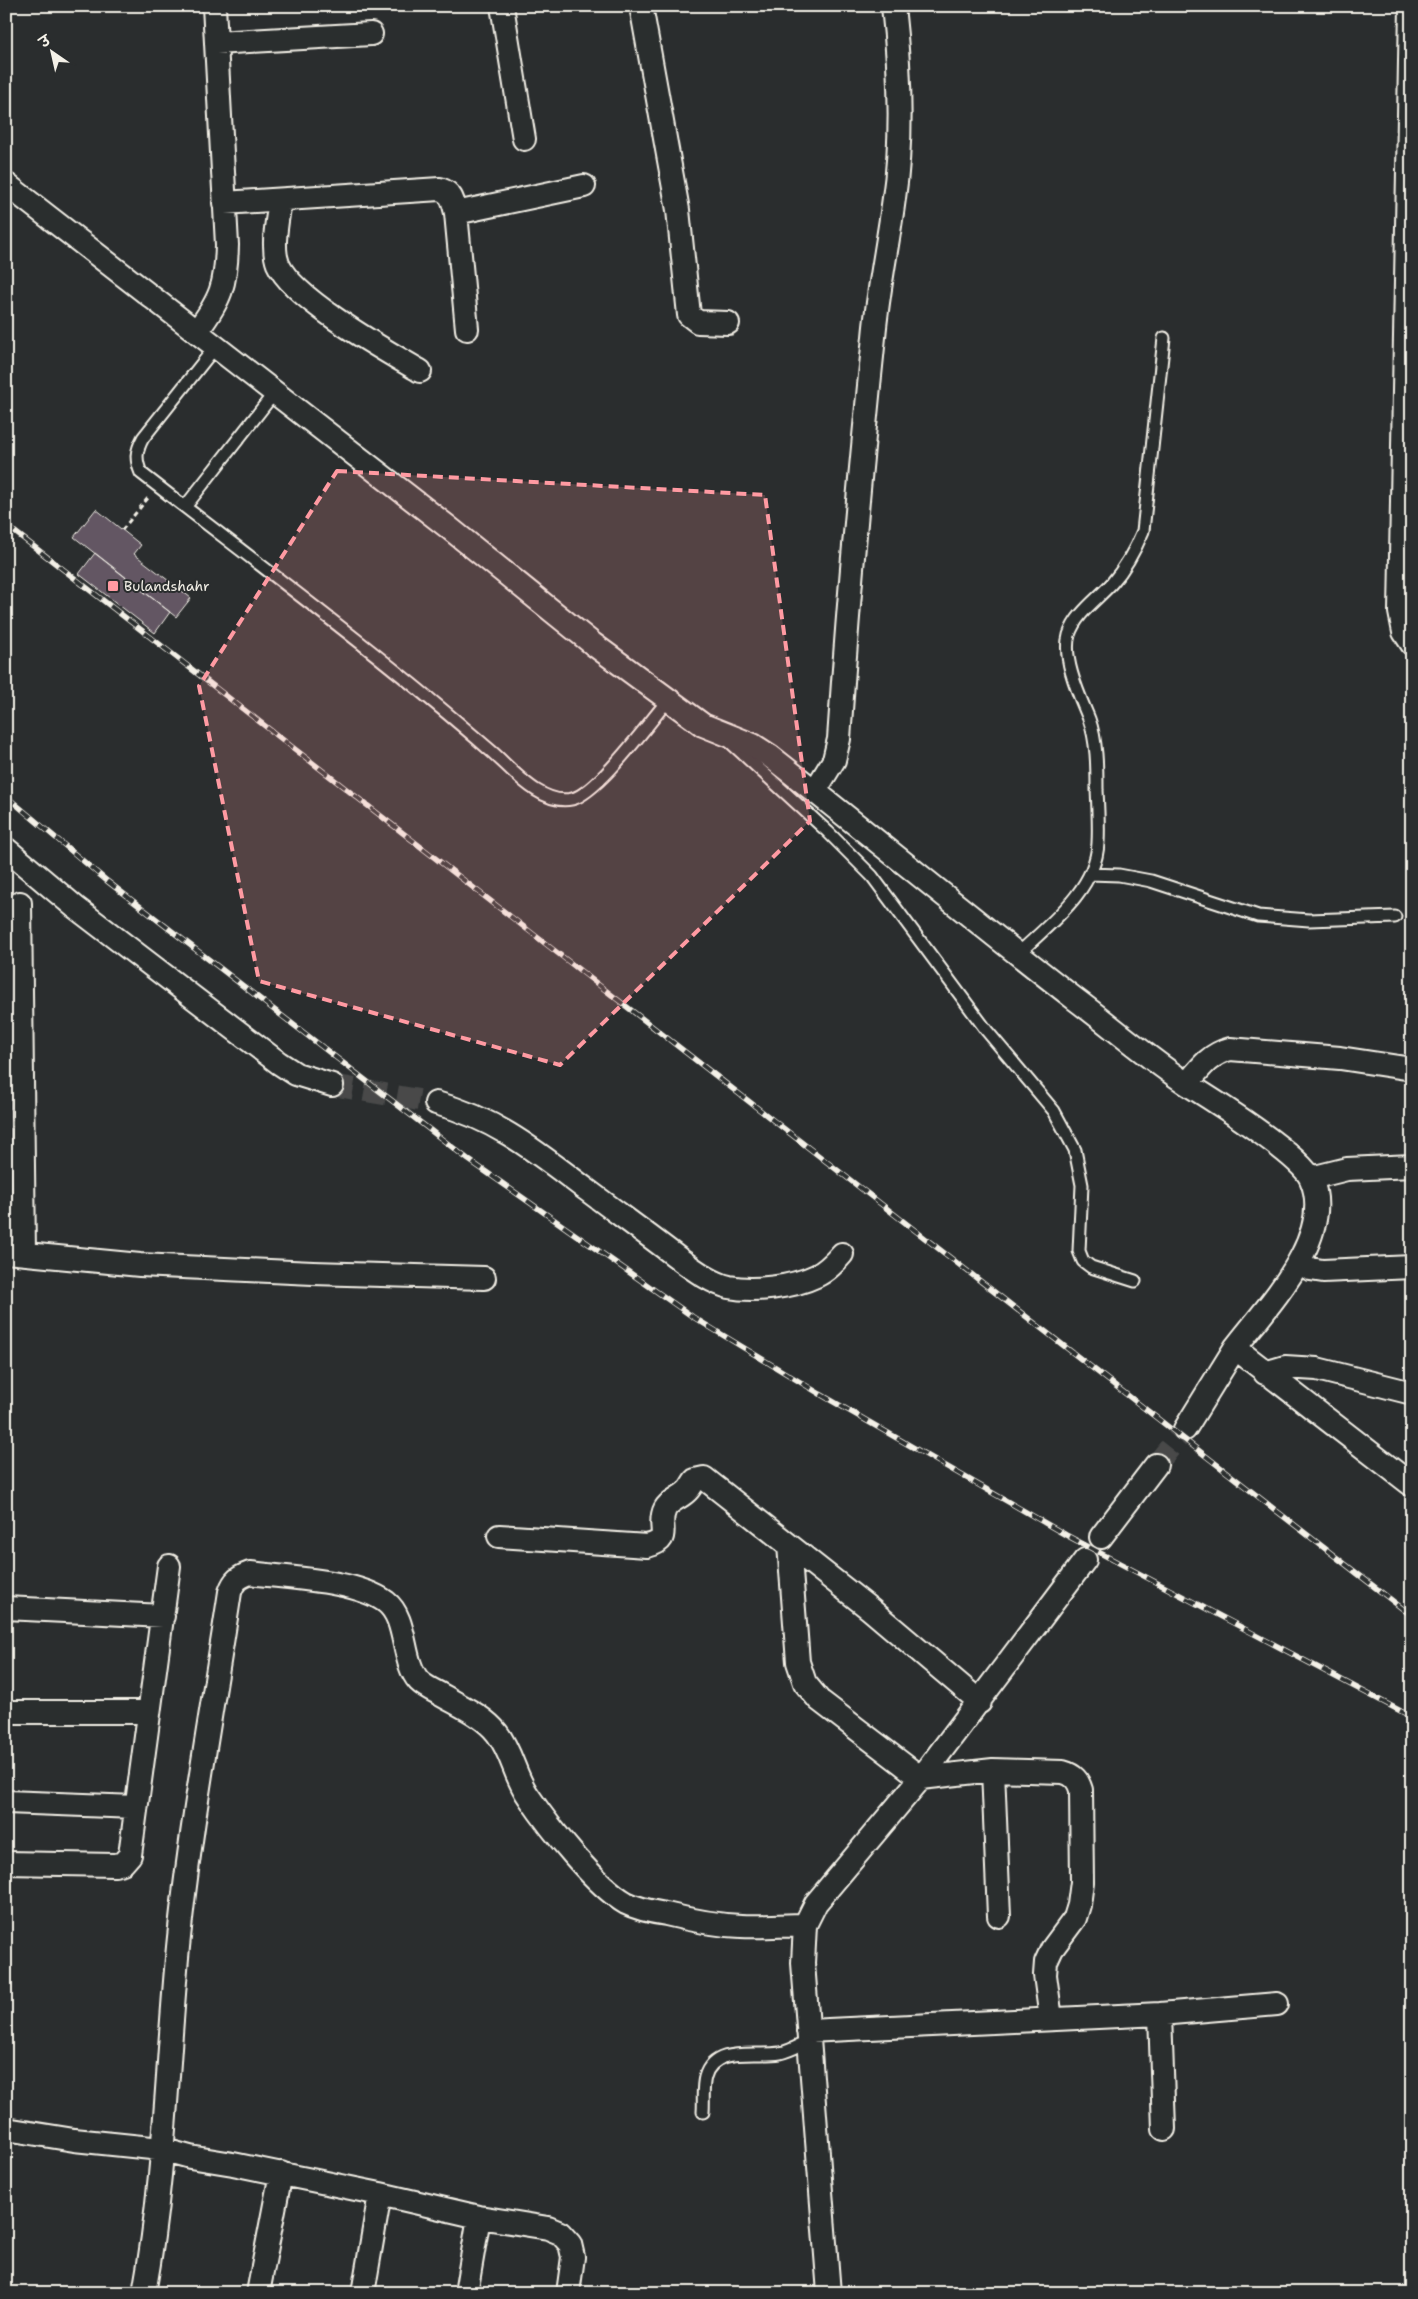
<svg xmlns="http://www.w3.org/2000/svg" width="1418" height="2299" viewBox="0 0 1418 2299" font-family="'Shantell Sans','Playpen Sans Deva',sans-serif">
  <style>
    .building { fill: #635764; stroke: #f4f1e8 }
    .lines { fill: none; stroke-linecap: round; stroke-linejoin: round }
    .minor-tunnel { stroke: #484a4a; stroke-width: 22; stroke-dasharray: 22 11; stroke-linecap: butt }
    .service-casing { stroke: #f4f1e8; stroke-width: 15 }
    .minor-casing { stroke: #f4f1e8; stroke-width: 26 }
    .path { stroke: #f4f1e8; stroke-width: 3; stroke-dasharray: 5 4; stroke-linecap: butt }
    .service { stroke: #2a2d2e; stroke-width: 11 }
    .minor { stroke: #2a2d2e; stroke-width: 22 }
    .rail-casing { stroke: #f4f1e8; stroke-width: 5.5 }
    .rail { stroke: #2a2d2e; stroke-width: 4; stroke-dasharray: 11; stroke-linecap: butt }
    .marked { fill: #ff9aa2; fill-opacity: 0.2; stroke: #ff9aa2; stroke-width: 4; stroke-dasharray: 10 6; stroke-linejoin: round }
    .poi-dot { fill: #ff9aa2; stroke: #2a2d2e; stroke-width: 2 }
    .labels { text-anchor: middle; stroke-width: 4; stroke-linejoin: round; paint-order: stroke }
    .poi-label { font-size: 14px; fill: #f4f1e8; stroke: #2a2d2e; text-anchor: start }
  </style>
  <rect width="100%" height="100%" fill="#2a2d2e"/>
  <filter id="ink" filterUnits="userSpaceOnUse"><feTurbulence type="fractalNoise" baseFrequency=".02" numOctaves="2"/><feDisplacementMap in="SourceGraphic" scale="10" xChannelSelector="R" yChannelSelector="G"/><feConvolveMatrix kernelMatrix="1 2 1 2 8 2 1 2 1" color-interpolation-filters="sRGB"/></filter>
  <g filter="url(#ink)">
    <path class="building" d="M 96,509 L 141,545 L 134,554 L 191,598 L 176,617 L 74,537 Z
      M 95,553 L 170,612 L 155,633 L 79,574 Z"/>
    <g class="lines">
      <path class="minor-tunnel" d="M 332,1085 L 436,1103
        M 1156,1465 L 1185,1429"/>
      <defs>
        <path id="service" d="M 216,346 L 143,438 C 136,451 135,459 141,473 C 258,564 379,653 491,751 C 512,769 541,806 572,799 C 598,793 650,721 669,699
          M 185,507 L 275,392
          M 730,742 L 828,832 L 872,876 L 987,1031 L 1054,1111 L 1075,1150 L 1082,1185 L 1079,1251 L 1083,1261 L 1091,1267 L 1135,1281
          M 1090,874 L 1119,875 L 1151,881 L 1258,916 L 1309,920 L 1395,917
          M 1018,954 C 1048,925 1096,890 1098,843 C 1099,826 1098,808 1097,790 C 1097,767 1097,741 1089,719 C 1080,697 1062,659 1069,635 C 1076,613 1098,599 1112,583 C 1126,567 1135,550 1143,531 L 1164,338
          M 703,2112 C 704,2101 702,2088 705,2077 C 714,2045 755,2057 780,2053 C 790,2051 800,2045 809,2041"/>
        <path id="minor" d="M 502,6 L 524,139
          M 641,6 L 678,210 L 689,315 L 698,322 L 728,323
          M 1411,6 L 1400,612 L 1404,632 L 1412,644
          M 216,43 L 371,34
          M 6,184 L 448,527 L 593,644 L 703,725 L 753,745 L 770,756 C 872,836 972,919 1075,999 C 1114,1028 1151,1061 1192,1087 C 1216,1102 1301,1156 1311,1179 C 1336,1236 1267,1306 1235,1348 L 1412,1485
          M 280,200 C 278,218 271,246 278,264 C 293,299 386,351 420,371
          M 224,203 L 440,189 C 452,193 453,201 456,213 L 467,329
          M 456,213 L 584,186
          M 197,331 C 221,299 226,285 227,245 L 214,6
          M 815,791 L 834,760 L 839,739 C 848,605 860,471 874,337 C 878,290 888,245 894,198 C 903,137 900,68 893,6
          M 6,849 L 75,907 L 279,1063 L 296,1074 L 332,1085
          M 20,903 L 24,1253
          M 1187,1084 C 1200,1068 1210,1054 1230,1049 L 1340,1058 L 1412,1069
          M 436,1103 C 497,1119 538,1153 587,1190 C 619,1214 651,1237 682,1261 C 696,1271 712,1283 729,1287 C 754,1292 793,1287 816,1276 C 827,1271 835,1262 842,1254
          M 1311,1178 L 1347,1169 L 1412,1166
          M 6,1252 L 140,1265 L 313,1273 L 484,1278
          M 1300,1263 L 1310,1269 L 1323,1271 L 1412,1267
          M 1265,1373 L 1285,1367 L 1317,1369 L 1412,1393
          M 1185,1429 L 1235,1348
          M 499,1536 L 647,1546 C 674,1540 656,1526 665,1509 C 669,1501 680,1498 686,1492 C 690,1489 692,1484 695,1480 L 704,1478 L 870,1609 L 980,1702
          M 1101,1537 L 1156,1465
          M 789,1545 L 798,1662 L 805,1683 L 819,1700 L 921,1778 L 993,1770 L 1063,1772 C 1074,1775 1078,1780 1081,1790 L 1082,1882 L 1079,1905 L 1075,1918 L 1052,1949 L 1046,1962 L 1045,1975 L 1051,2019
          M 6,1608 L 163,1616
          M 6,1712 L 149,1712
          M 993,1770 L 999,1916
          M 6,1802 L 136,1807
          M 6,1863 L 115,1865 L 123,1863 L 130,1855 L 169,1566
          M 1160,2014 L 1164,2129
          M 808,2031 L 1160,2014 L 1277,2004
          M 6,2129 L 74,2140 L 161,2149 L 190,2157 L 233,2164 L 380,2194 L 479,2217 L 548,2228 L 560,2233 L 570,2244 L 573,2257 L 568,2293
          M 144,2293 C 165,2179 167,2062 178,1947 C 190,1828 212,1710 230,1592 C 234,1580 239,1577 250,1573 C 287,1578 356,1580 386,1602 C 408,1619 401,1661 419,1681 C 424,1686 432,1690 438,1693 C 458,1705 483,1715 497,1733 C 512,1752 515,1778 529,1797 C 550,1828 595,1885 626,1903 C 638,1909 653,1912 666,1914 C 690,1920 716,1925 741,1926 C 762,1927 784,1925 805,1925
          M 258,2293 L 281,2173
          M 363,2293 L 380,2194
          M 466,2293 L 479,2217
          M 829,2293 L 803,1963 L 805,1925 L 816,1903 L 921,1778 L 1085,1560"/>
      </defs>
      <use href="#service" class="service-casing"/>
      <use href="#minor" class="minor-casing"/>
      <path class="path" d="M 122,530 L 148,498"/>
      <use href="#service" class="service"/>
      <use href="#minor" class="minor"/>
      <defs>
        <path id="rail" d="M 6,525 L 1412,1616
          M 6,796 L 107,881 L 469,1160 L 693,1317 L 820,1394 L 1066,1535 L 1412,1717"/>
      </defs>
      <use href="#rail" class="rail-casing"/>
      <use href="#rail" class="rail"/>
    </g>
  </g>
  <path class="marked" d="M 337,471 L 765,495 L 810,821 L 560,1065 L 259,981 L 199,686 Z"/>
  <rect class="poi-dot" x="107" y="580" width="12" height="12" rx="2.5"/>
  <g class="labels">
    <g class="poi-label">
      <text x="124" y="591">Bulandshahr</text>
    </g>
  </g>
  <rect width="1418" height="2299" fill="none" stroke="#2a2d2e" stroke-width="25"/>
  <rect x="12" y="12" width="1393" height="2274" fill="none" stroke="#f4f1e8" stroke-width="2" filter="url(#ink)"/>
  <g transform="translate(52 52) rotate(326)" stroke="#2a2d2e" stroke-width="4" paint-order="stroke">
  <path d="M0-4L9 19L0 12L-9 19Z" fill="#f4f1e8"/>
  <text y="-8" font-size="14" font-weight="bold" text-anchor="middle" fill="#f4f1e8">उ</text>
  </g>
</svg>
